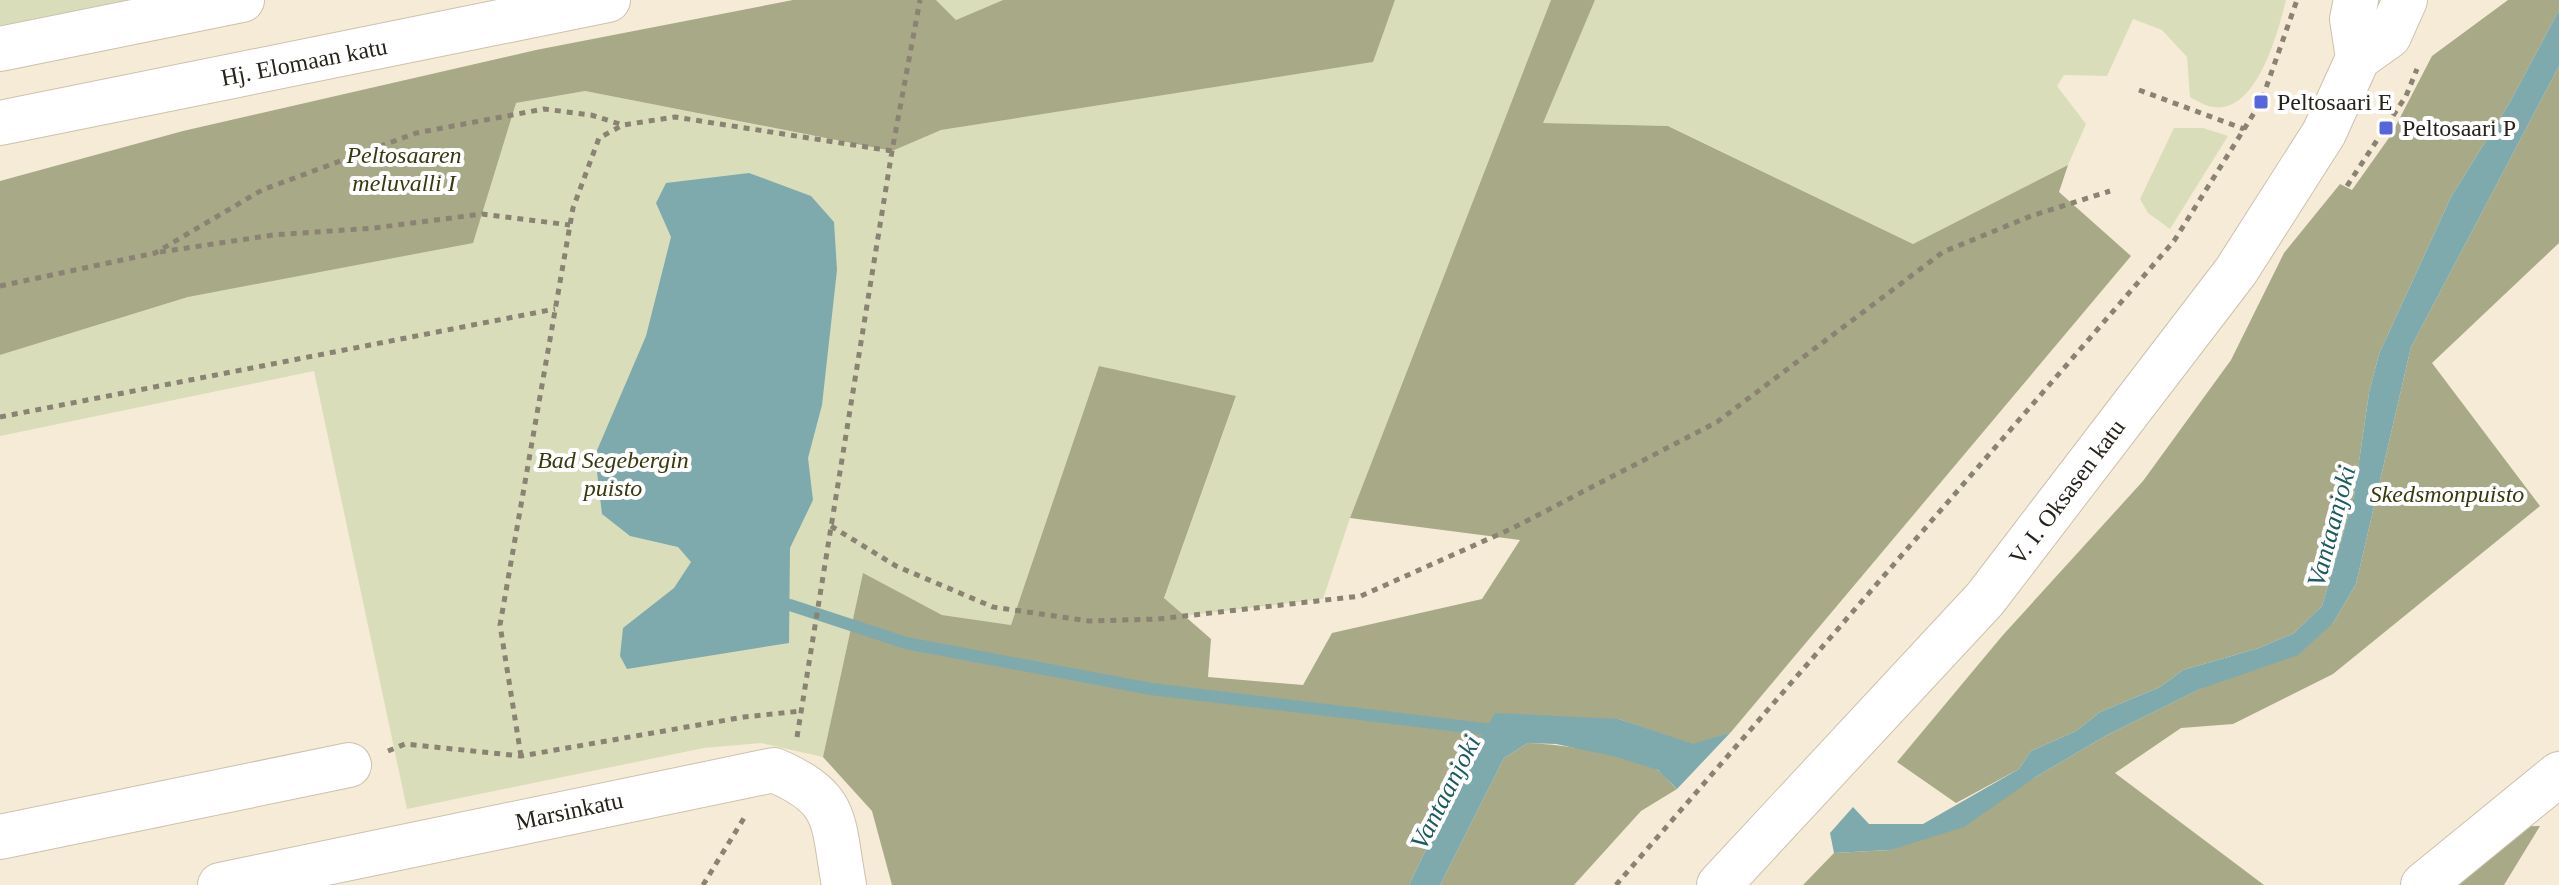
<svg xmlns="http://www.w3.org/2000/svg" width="2559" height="885" viewBox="0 0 2559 885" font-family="Georgia,serif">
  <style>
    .green { fill: #daddba }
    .forest { fill: #a7a987 }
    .water { fill: #7eaaad }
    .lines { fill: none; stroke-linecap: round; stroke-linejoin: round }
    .stream { stroke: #7eaaad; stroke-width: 12 }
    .minor-casing { stroke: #ccc1ad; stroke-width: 46 }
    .path { stroke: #8a8374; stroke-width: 5; stroke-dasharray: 6 6; stroke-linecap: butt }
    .minor { stroke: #fff; stroke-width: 44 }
    .poi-dot { fill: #5766dd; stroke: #fff; stroke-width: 3 }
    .labels { text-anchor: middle; stroke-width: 8; stroke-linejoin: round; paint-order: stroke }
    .street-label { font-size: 24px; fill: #27231b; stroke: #fff }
    .poi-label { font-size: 24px; fill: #27231b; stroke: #fff; text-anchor: start }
    .park-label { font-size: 24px; font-style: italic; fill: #38390e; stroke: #fff }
    .water-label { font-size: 26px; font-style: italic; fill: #1c5b5e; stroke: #fff }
  </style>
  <rect width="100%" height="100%" fill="#f6ebd6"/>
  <path class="green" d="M 0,0 L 129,0 L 0,26 Z
    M 936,0 L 1003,0 L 956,20 Z
    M 1395,0 L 1551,0 L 1350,518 L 1323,599 L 1183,616 L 1164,598 L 1236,397 L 1099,366 L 1011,625 L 942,615 L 863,574 L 823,757 L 761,743 L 704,748 L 407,809 L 314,371 L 0,436 L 0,355 L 188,297 L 516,103 L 585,91 L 885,150 L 941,130 L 1372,62 Z
    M 1595,0 L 2286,0 C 2278,32 2257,114 2213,107 C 2205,106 2196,100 2190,97 L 2187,57 L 2162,30 L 2133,19 L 2107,76 L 2064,75 L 2057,86 L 2086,124 L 2068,165 L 1913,244 L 1669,126 L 1542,123 Z
    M 2174,128 L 2203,128 L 2228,136 L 2170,229 L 2148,213 L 2140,199 Z"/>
  <path class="forest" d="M 793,0 L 936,0 L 956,20 L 1003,0 L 1395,0 L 1373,62 L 941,130 L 892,151 L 585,91 L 516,103 L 473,243 L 188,297 L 0,355 L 0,181 L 183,131 L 536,50 Z
    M 1551,0 L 1595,0 L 1543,123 L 1668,126 L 1913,244 L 2068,165 L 2059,192 L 2131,256 L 1731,732 L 1693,745 L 1619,719 L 1475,747 L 1409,885 L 892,885 L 872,811 L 823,757 L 863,573 L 942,615 L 1011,625 L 1099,366 L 1236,396 L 1164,598 L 1211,639 L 1208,677 L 1303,685 L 1332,633 L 1482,599 L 1520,540 L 1350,518 Z
    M 2508,0 L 2559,0 L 2559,10 L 2510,102 L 2451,197 L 2379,354 L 2369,393 L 2354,496 L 2322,606 L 2294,633 L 2259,648 L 2183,670 L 2160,687 L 2100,712 L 2076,731 L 2031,751 L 2019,769 L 1956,803 L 1897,762 L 2003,635 L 2143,481 L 2231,360 L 2284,253 L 2340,184 L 2352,190 L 2391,135 L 2432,56 Z
    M 2559,66 L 2559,243 L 2432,363 L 2540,506 L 2333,674 L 2233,724 L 2181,728 L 2115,773 L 2264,885 L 1803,885 L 1834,853 L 1890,850 L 2034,778 L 2107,735 L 2333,623 L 2356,584 L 2411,347 Z
    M 1528,743 C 1558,744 1635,754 1659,771 C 1665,775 1671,784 1677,789 L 1641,811 L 1574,885 L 1440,885 L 1504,758 Z
    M 2540,826 L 2504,885 L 2407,885 L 2477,827 Z"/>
  <path class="water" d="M 2559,10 L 2559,66 L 2411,347 L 2356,584 L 2333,623 L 2298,655 L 2200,689 L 2107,735 L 2034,778 L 1964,827 L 1890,850 L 1834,853 L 1830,833 L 1853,807 L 1869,824 L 1923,824 L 2019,769 L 2031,751 L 2076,731 L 2100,712 L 2160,687 L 2183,670 L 2259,648 L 2294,633 L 2322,606 L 2354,496 L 2369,393 L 2379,354 L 2451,197 L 2510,102 Z
    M 749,173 L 811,196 L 834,222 L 837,270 L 822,405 L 808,458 L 813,500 L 790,548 L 789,643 L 627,669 L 620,656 L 623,628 L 674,588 L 691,562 L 678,547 L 630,536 L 602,514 L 595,455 L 646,336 L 671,237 L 656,203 L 666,183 Z
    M 1495,713 L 1619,719 L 1693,744 L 1731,732 L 1677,789 L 1658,770 L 1617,757 L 1556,744 L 1528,743 L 1504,758 L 1440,885 L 1409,885 L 1475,747 Z"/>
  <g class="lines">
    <path class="stream" d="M 790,605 L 906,643 L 1151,689 L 1501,731"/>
    <defs>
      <path id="minor" d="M 2356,0 L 2352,19 L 2358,58
        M 0,49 L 242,0
        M 0,123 L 608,0
        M 0,837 L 349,765
        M 220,885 L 774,770 C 841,799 832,821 844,885
        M 1719,885 L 1985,599 L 2236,271 L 2324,133 L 2358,58 L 2389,36 L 2405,0
        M 2423,885 L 2559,774"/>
    </defs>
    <use href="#minor" class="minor-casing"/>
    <path class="path" d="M 2139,90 L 2244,129
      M 2347,186 L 2406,96 L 2417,69
      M 160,252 L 273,235 L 374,228 L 482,214 L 570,225
      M 0,286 L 155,253 L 262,190 L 416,133 L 544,109 L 591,115 L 623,125
      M 0,417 L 555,309
      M 831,526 L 896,566 L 993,607 L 1089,621 L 1158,619 L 1361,596 L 1513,528 L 1717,422 L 1943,252 L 2031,216 L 2110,191
      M 797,737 L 892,151 L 920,0
      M 388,751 L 405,744 L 521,756 L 744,717 L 801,711
      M 521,756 L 500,625 L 573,208 L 599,138 L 623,125 L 675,117 L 892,151
      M 703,885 L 744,818
      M 1616,885 L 2174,241 L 2261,102 L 2297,0"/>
    <use href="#minor" class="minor"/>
  </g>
  <g class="poi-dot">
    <rect x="2253" y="94" width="16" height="16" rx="4"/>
    <rect x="2378" y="120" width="16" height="16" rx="4"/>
  </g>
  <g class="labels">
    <g class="street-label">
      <text transform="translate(304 62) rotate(-11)" y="8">Hj. Elomaan katu</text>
      <text transform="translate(2067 492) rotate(-53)" y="8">V. I. Oksasen katu</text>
      <text transform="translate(569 811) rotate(-12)" y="8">Marsinkatu</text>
    </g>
    <g class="poi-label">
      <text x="2277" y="110">Peltosaari E</text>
      <text x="2402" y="136">Peltosaari P</text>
    </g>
    <g class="park-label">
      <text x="404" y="163">Peltosaaren<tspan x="404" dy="28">meluvalli I</tspan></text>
      <text x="613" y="468">Bad Segebergin<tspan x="613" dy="28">puisto</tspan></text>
      <text x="2447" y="502">Skedsmonpuisto</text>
    </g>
    <g class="water-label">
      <text transform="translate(2331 526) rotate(-75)" y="9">Vantaanjoki</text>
      <text transform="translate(1445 792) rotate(-63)" y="9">Vantaanjoki</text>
    </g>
  </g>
</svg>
